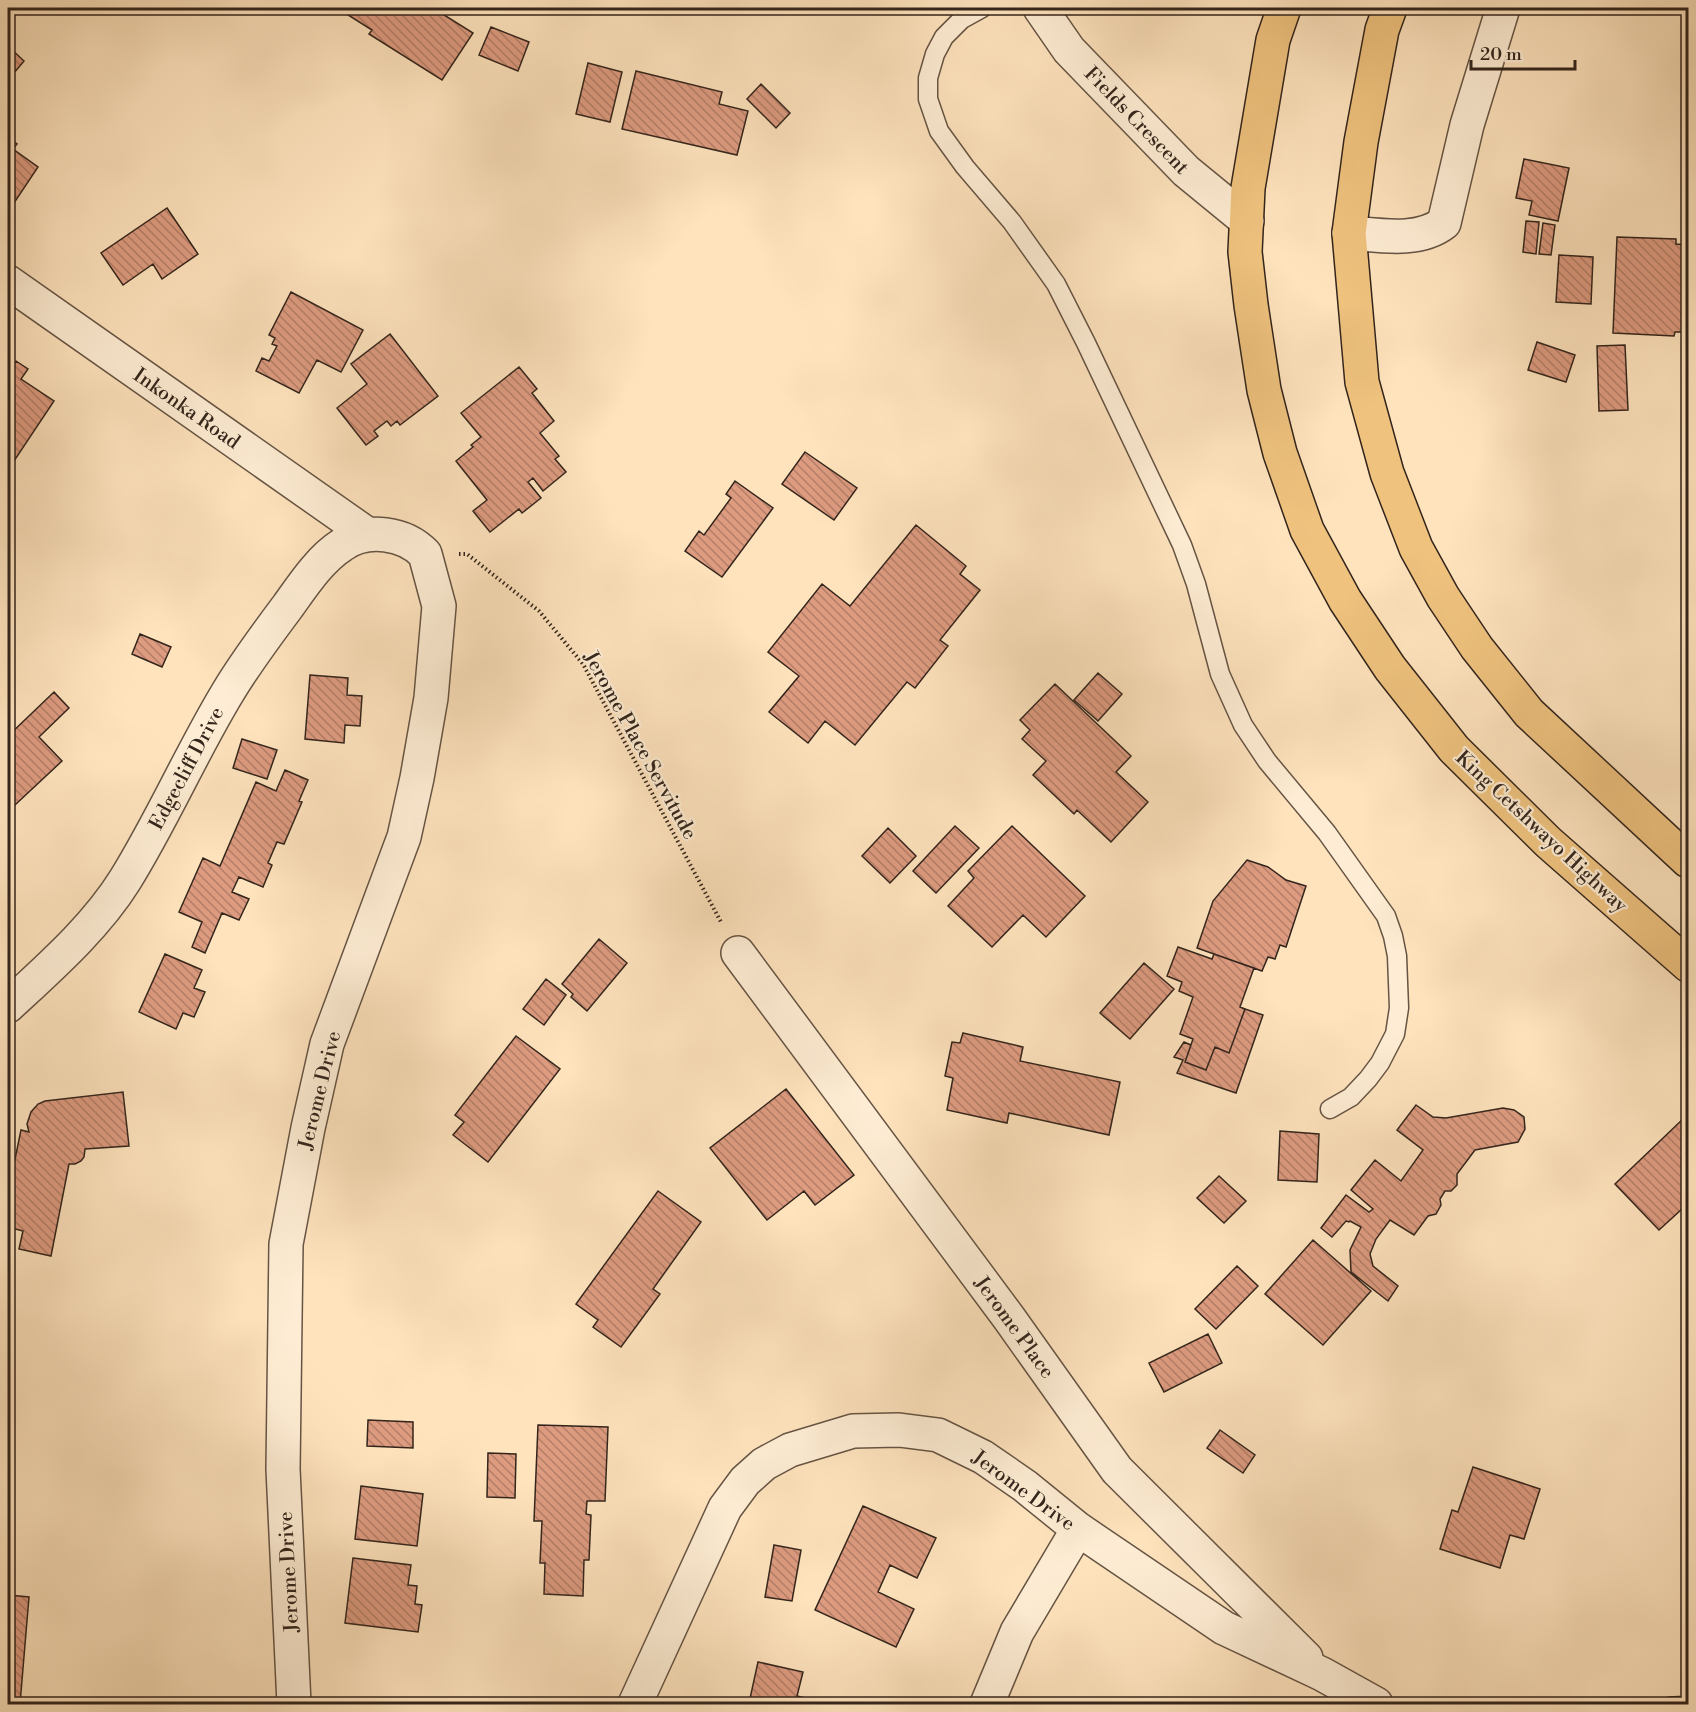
<svg xmlns="http://www.w3.org/2000/svg" width="1696" height="1712" viewBox="0 0 1696 1712" font-family="'Libre Bodoni',serif">
  <style>
    .building { fill: url(#building-back-hatch); stroke: #33251c; stroke-width: 1.5 }
    .lines { fill: none; stroke-linecap: round; stroke-linejoin: round }
    .service-casing { stroke: #665444; stroke-width: 21 }
    .minor-casing { stroke: #665444; stroke-width: 36 }
    .motorway-casing { stroke: #33251c; stroke-width: 36 }
    .path { stroke: #33251c; stroke-width: 4; stroke-dasharray: 1.5 3; stroke-linecap: butt }
    .service { stroke: #feedd4; stroke-width: 18 }
    .minor { stroke: #feedd4; stroke-width: 33 }
    .motorway { stroke: #efc27e; stroke-width: 33 }
    .labels { text-anchor: middle; stroke-width: 4.5; stroke-linejoin: round; paint-order: stroke }
    .street-label { font-size: 20px; fill: #33251c; stroke: #feedd4 }
  </style>
  <defs>
    <pattern id="building-back-hatch" width="6" height="6" patternUnits="userSpaceOnUse" patternTransform="scale(1.5)"><rect width="6" height="6" fill="#dd9b80"/><path d="M-1 5l2 2M0 0l6 6M5-1l2 2" fill="none" stroke="#b47e68"/></pattern>
  </defs>
  <rect width="100%" height="100%" fill="#fee3bd"/>
  <filter id="stains"><feTurbulence type="fractalNoise" baseFrequency=".00333" numOctaves="4"/><feColorMatrix values="0 0 0 0 .2 0 0 0 0 .09 0 0 0 0 .02 0 0 0 .5 -.17"/></filter>
  <radialGradient id="worn" r=".72"><stop offset=".6" stop-color="#630" stop-opacity="0"/><stop offset="1" stop-color="#630" stop-opacity=".3"/></radialGradient>
  <path class="building" d="M 337,8 L 433,8 L 473,33 L 442,80 L 369,34 L 372,30 Z
    M 491,27 L 529,42 L 518,71 L 479,55 Z
    M 8,46 L 24,61 L 8,80 Z
    M 588,63 L 622,72 L 610,122 L 576,114 Z
    M 636,71 L 722,92 L 719,104 L 748,111 L 737,155 L 622,129 Z
    M 761,84 L 790,113 L 776,128 L 747,99 Z
    M 8,137 L 17,144 L 13,149 L 38,167 L 14,203 L 8,199 Z
    M 1524,159 L 1569,168 L 1558,221 L 1529,215 L 1532,201 L 1516,198 Z
    M 167,208 L 198,254 L 162,279 L 153,264 L 123,285 L 101,253 Z
    M 1526,221 L 1539,222 L 1536,254 L 1523,252 Z
    M 1543,223 L 1555,225 L 1551,255 L 1539,254 Z
    M 1617,237 L 1676,239 L 1676,244 L 1688,245 L 1688,332 L 1675,332 L 1674,336 L 1613,333 Z
    M 1559,255 L 1593,257 L 1591,304 L 1556,302 Z
    M 291,292 L 363,330 L 341,372 L 317,360 L 299,393 L 256,371 L 262,358 L 269,361 L 277,346 L 272,344 L 275,338 L 269,335 Z
    M 390,334 L 438,396 L 400,425 L 397,421 L 391,426 L 387,421 L 374,431 L 378,436 L 366,445 L 337,408 L 367,384 L 351,364 Z
    M 1537,342 L 1575,355 L 1566,382 L 1528,370 Z
    M 1625,345 L 1628,410 L 1599,411 L 1597,346 Z
    M 16,361 L 28,369 L 21,379 L 54,401 L 8,470 L 8,369 L 10,371 Z
    M 519,367 L 537,389 L 532,393 L 554,421 L 540,433 L 559,456 L 555,459 L 566,472 L 543,491 L 533,478 L 528,482 L 541,498 L 522,513 L 519,509 L 490,532 L 473,511 L 487,500 L 456,461 L 473,447 L 471,445 L 481,437 L 461,413 Z
    M 805,452 L 857,488 L 834,520 L 782,484 Z
    M 735,481 L 773,508 L 722,577 L 685,551 L 699,531 L 704,535 L 731,498 L 726,494 Z
    M 916,525 L 966,566 L 960,574 L 980,590 L 940,640 L 948,646 L 915,688 L 907,682 L 855,745 L 825,721 L 808,743 L 769,712 L 799,676 L 768,652 L 822,584 L 850,606 Z
    M 140,634 L 171,647 L 162,667 L 132,654 Z
    M 1098,673 L 1122,694 L 1098,721 L 1074,700 Z
    M 310,675 L 348,678 L 347,695 L 362,696 L 360,726 L 345,725 L 344,743 L 305,739 Z
    M 1055,684 L 1131,756 L 1116,772 L 1148,802 L 1111,842 L 1077,810 L 1074,814 L 1033,775 L 1046,761 L 1022,739 L 1030,730 L 1020,720 Z
    M 54,692 L 69,708 L 39,737 L 62,761 L 15,805 L 8,796 L 8,736 Z
    M 242,739 L 277,750 L 267,779 L 233,768 Z
    M 285,770 L 308,780 L 299,801 L 302,802 L 284,844 L 277,842 L 268,863 L 272,865 L 263,887 L 239,877 L 232,892 L 249,899 L 239,920 L 222,913 L 205,953 L 192,947 L 202,922 L 179,912 L 203,858 L 220,866 L 256,782 L 276,791 Z
    M 955,826 L 979,848 L 936,893 L 913,871 Z
    M 1012,826 L 1085,896 L 1046,937 L 1023,915 L 992,947 L 948,906 L 974,878 L 968,871 Z
    M 888,828 L 916,856 L 890,883 L 862,856 Z
    M 1247,860 L 1268,867 L 1286,880 L 1306,886 L 1286,947 L 1280,945 L 1275,959 L 1268,957 L 1262,971 L 1197,948 L 1213,901 Z
    M 599,939 L 627,963 L 587,1011 L 571,997 L 573,994 L 562,984 Z
    M 1178,947 L 1212,959 L 1214,954 L 1254,968 L 1240,1007 L 1245,1009 L 1229,1053 L 1215,1047 L 1206,1070 L 1185,1062 L 1193,1039 L 1180,1034 L 1193,997 L 1179,991 L 1182,982 L 1167,976 Z
    M 165,954 L 202,970 L 194,988 L 205,992 L 194,1017 L 183,1013 L 176,1029 L 139,1012 Z
    M 1144,963 L 1174,989 L 1130,1039 L 1100,1013 Z
    M 546,979 L 566,995 L 544,1025 L 523,1009 Z
    M 1245,1009 L 1263,1015 L 1236,1093 L 1177,1073 L 1183,1060 L 1174,1057 L 1184,1042 L 1191,1045 L 1185,1062 L 1206,1070 L 1215,1047 L 1229,1053 Z
    M 963,1033 L 1023,1047 L 1020,1061 L 1120,1082 L 1109,1135 L 1009,1113 L 1007,1123 L 947,1110 L 953,1078 L 945,1076 L 952,1042 L 960,1043 Z
    M 516,1036 L 560,1069 L 488,1162 L 453,1135 L 464,1122 L 455,1115 Z
    M 786,1089 L 854,1175 L 815,1205 L 804,1191 L 767,1220 L 710,1148 Z
    M 123,1092 L 129,1146 L 85,1149 L 84,1157 L 81,1161 L 75,1164 L 69,1164 L 51,1256 L 19,1249 L 23,1231 L 8,1227 L 8,1193 L 21,1130 L 29,1132 L 27,1124 L 31,1112 L 38,1104 L 45,1101 Z
    M 1416,1105 L 1433,1117 L 1446,1118 L 1503,1108 L 1514,1110 L 1524,1117 L 1525,1129 L 1518,1142 L 1475,1150 L 1457,1174 L 1457,1185 L 1451,1191 L 1445,1191 L 1440,1199 L 1441,1205 L 1436,1214 L 1428,1216 L 1414,1235 L 1390,1220 L 1376,1239 L 1370,1254 L 1373,1266 L 1398,1286 L 1388,1301 L 1351,1272 L 1350,1250 L 1361,1227 L 1350,1221 L 1349,1222 L 1346,1221 L 1332,1237 L 1321,1228 L 1346,1195 L 1369,1212 L 1373,1209 L 1351,1190 L 1375,1160 L 1401,1181 L 1423,1150 L 1397,1130 Z
    M 1684,1118 L 1688,1122 L 1688,1215 L 1682,1209 L 1659,1230 L 1615,1184 Z
    M 1280,1131 L 1319,1134 L 1317,1182 L 1278,1180 Z
    M 1219,1176 L 1246,1201 L 1224,1223 L 1197,1198 Z
    M 658,1191 L 701,1222 L 653,1289 L 660,1294 L 621,1347 L 593,1327 L 598,1320 L 576,1304 Z
    M 1313,1240 L 1371,1291 L 1323,1345 L 1265,1294 Z
    M 1237,1266 L 1258,1286 L 1216,1329 L 1195,1309 Z
    M 1208,1334 L 1222,1363 L 1164,1392 L 1149,1363 Z
    M 368,1420 L 413,1422 L 413,1448 L 367,1446 Z
    M 538,1425 L 608,1427 L 605,1501 L 587,1501 L 586,1514 L 591,1515 L 589,1560 L 584,1560 L 583,1596 L 544,1594 L 545,1563 L 540,1563 L 542,1521 L 534,1521 Z
    M 1220,1430 L 1255,1455 L 1243,1473 L 1207,1448 Z
    M 488,1453 L 516,1454 L 515,1498 L 487,1497 Z
    M 1473,1467 L 1540,1489 L 1524,1539 L 1510,1535 L 1500,1568 L 1440,1549 L 1452,1510 L 1458,1512 Z
    M 361,1486 L 423,1494 L 417,1546 L 355,1539 Z
    M 863,1506 L 936,1538 L 917,1578 L 890,1565 L 878,1592 L 914,1609 L 896,1647 L 815,1610 Z
    M 774,1545 L 801,1550 L 792,1601 L 765,1597 Z
    M 353,1558 L 411,1565 L 408,1585 L 417,1586 L 415,1604 L 422,1605 L 418,1632 L 345,1623 Z
    M 8,1595 L 29,1597 L 20,1704 L 8,1704 Z
    M 758,1662 L 803,1672 L 797,1696 L 813,1700 L 812,1704 L 749,1703 Z
    M 1688,1696 L 1688,1704 L 1649,1704 L 1669,1697 Z"/>
  <g class="lines">
    <defs>
      <path id="service" d="M 982,8 L 962,19 L 944,37 L 935,54 L 928,78 L 928,99 L 939,131 L 965,167 L 1012,222 L 1056,284 L 1086,343 L 1182,545 L 1196,584 L 1220,674 L 1243,725 L 1267,761 L 1327,833 L 1386,916 L 1393,936 L 1397,956 L 1399,1008 L 1395,1034 L 1380,1063 L 1368,1079 L 1351,1097 L 1330,1109"/>
      <path id="minor" d="M 1040,8 L 1069,50 L 1186,171 L 1247,221
        M 1349,233 C 1379,235 1418,243 1444,223 L 1467,125 L 1503,8
        M 8,282 L 367,534
        M 738,953 L 1009,1318 L 1117,1470 L 1306,1658
        M 8,1006 C 49,968 95,928 125,880 C 163,819 191,753 228,692 C 246,662 267,634 288,606 C 303,585 320,559 342,545 C 367,527 405,533 425,554 L 439,606 L 431,698 L 417,778 L 404,837 L 327,1044 L 308,1128 L 286,1244 L 283,1469 L 294,1704
        M 635,1704 L 725,1508 L 745,1481 L 764,1464 L 790,1450 L 853,1431 L 899,1430 L 938,1435 L 983,1457 L 1025,1486 L 1078,1529 L 1224,1628 L 1322,1674 L 1376,1704
        M 987,1704 L 1017,1632 L 1078,1529"/>
      <path id="motorway" d="M 1284,8 L 1273,40 L 1248,188 L 1245,252 L 1251,305 L 1264,390 L 1280,453 L 1307,530 L 1345,600 L 1390,668 L 1454,749 L 1548,842 L 1688,965
        M 1390,8 L 1382,30 L 1361,142 L 1349,233 L 1362,382 L 1387,473 L 1416,548 L 1443,597 L 1477,648 L 1529,713 L 1688,861"/>
    </defs>
    <use href="#service" class="service-casing"/>
    <use href="#minor" class="minor-casing"/>
    <use href="#motorway" class="motorway-casing"/>
    <path class="path" d="M 459,554 L 467,554 L 539,611 L 583,664 L 722,924"/>
    <use href="#service" class="service"/>
    <use href="#minor" class="minor"/>
    <use href="#motorway" class="motorway"/>
  </g>
  <g class="labels">
    <g class="street-label">
      <text transform="translate(1137 120) rotate(46)" y="7">Fields Crescent</text>
      <text transform="translate(187 408) rotate(35)" y="7">Inkonka Road</text>
      <text transform="translate(641 745) rotate(61)" y="7">Jerome Place Servitude</text>
      <text transform="translate(186 768) rotate(-62)" y="7">Edgecliff Drive</text>
      <text transform="translate(1542 831) rotate(43)" y="7">King Cetshwayo Highway</text>
      <text transform="translate(319 1090) rotate(-76)" y="7">Jerome Drive</text>
      <text transform="translate(1015 1327) rotate(54)" y="7">Jerome Place</text>
      <text transform="translate(1024 1490) rotate(36)" y="7">Jerome Drive</text>
      <text transform="translate(288 1572) rotate(-93)" y="7">Jerome Drive</text>
    </g>
  </g>
  <rect width="1696" height="1712" fill="none" stroke="#fee3bd" stroke-width="30"/>
  <rect x="9" y="9" width="1678" height="1694" fill="none" stroke="#33251c" stroke-width="3"/>
  <rect x="15" y="15" width="1666" height="1682" fill="none" stroke="#33251c" stroke-width="1.5"/>
  <path d="M1471 60v9h104v-9" fill="none" stroke="#33251c" stroke-width="3"/>
  <text x="1480" y="60" font-size="18" fill="#33251c" stroke="#feedd4" stroke-width="4.5" paint-order="stroke">20 m</text>
  <rect width="100%" height="100%" filter="url(#stains)"/>
  <rect width="100%" height="100%" fill="url(#worn)"/>
</svg>
